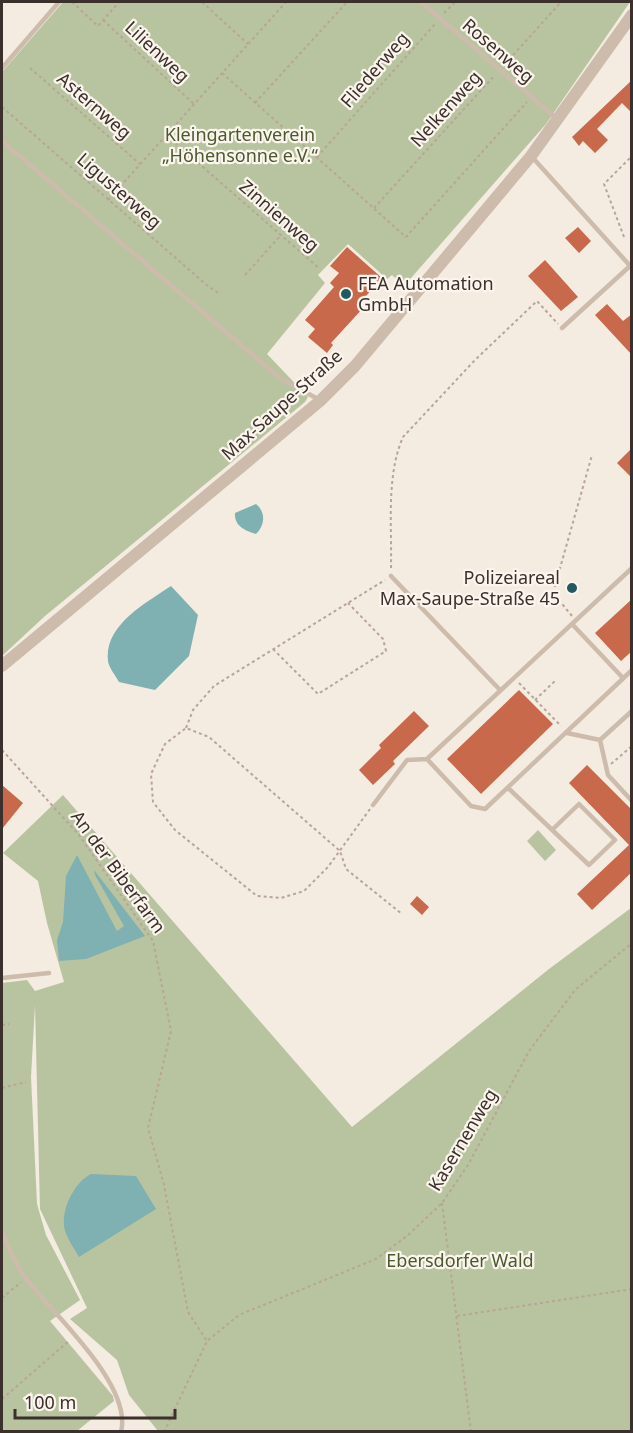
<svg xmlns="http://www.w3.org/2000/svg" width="633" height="1433" viewBox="0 0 633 1433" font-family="'Noto Sans',sans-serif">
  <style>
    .green { fill: #b8c4a0 }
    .water { fill: #7fb0b2 }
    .building { fill: #c8694b }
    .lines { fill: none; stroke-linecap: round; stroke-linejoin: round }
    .path { stroke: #b9a596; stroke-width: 2; stroke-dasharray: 3 3; stroke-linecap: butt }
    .service { stroke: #cdbbac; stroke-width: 4.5 }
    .tertiary { stroke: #cdbbac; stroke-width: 12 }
    .poi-dot { fill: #1f5a5e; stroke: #fbf5ee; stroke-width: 2 }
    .labels { text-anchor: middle; stroke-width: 4.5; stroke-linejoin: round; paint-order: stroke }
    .street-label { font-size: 18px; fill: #3b302b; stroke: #fbf5ee }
    .park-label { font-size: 18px; fill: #4a5a2e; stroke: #fbf5ee }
    .poi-label { font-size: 18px; fill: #3b302b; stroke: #fbf5ee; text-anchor: start }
  </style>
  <rect width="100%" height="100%" fill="#f4ebe1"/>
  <path class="green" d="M 63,2 L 630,2 L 546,124 L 404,286 L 392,275 L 387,279 L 348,244 L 318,275 L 325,283 L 267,354 L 308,397 L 305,402 L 45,616 L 2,656 L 2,72 Z
    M 63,795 L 352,1127 L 549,969 L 631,908 L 631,1431 L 158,1431 L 129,1395 L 117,1360 L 70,1319 L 87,1308 L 40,1209 L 35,1005 L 31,1077 L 37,1204 L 46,1235 L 80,1300 L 50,1321 L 113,1396 L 114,1401 L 77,1431 L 2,1431 L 2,983 L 27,980 L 35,991 L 64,982 L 47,923 L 38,881 L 3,853 Z
    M 538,830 L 556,850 L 545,861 L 527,841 Z"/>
  <path class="water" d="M 256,504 C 266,512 265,525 256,534 C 245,531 234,526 235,513 Z
    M 171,586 L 198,615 L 189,656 L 155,690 L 119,682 C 116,676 109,668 108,661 C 104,625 146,603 171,586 Z
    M 77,855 L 117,931 L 124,926 L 95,875 L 94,870 L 145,936 L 86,959 L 59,961 L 57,940 L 63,922 L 66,876 Z
    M 91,1174 L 136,1176 L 156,1209 L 79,1257 C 74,1248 65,1236 64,1226 C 62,1207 75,1182 91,1174 Z"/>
  <path class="building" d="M 632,80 L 632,113 L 622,103 L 597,129 L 608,140 L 595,153 L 583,141 L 579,146 L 572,137 Z
    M 578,227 L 591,241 L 579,253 L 565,238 Z
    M 347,247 L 382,278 L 366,296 L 372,302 L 366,309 L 364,307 L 331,343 L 333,345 L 327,353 L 308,337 L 315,329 L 305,320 L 334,287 L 330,283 L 339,273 L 330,266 Z
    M 545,260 L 578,297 L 561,311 L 528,276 Z
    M 607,304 L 623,321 L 632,314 L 632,355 L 595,315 Z
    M 632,448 L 632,478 L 617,463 Z
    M 632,599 L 632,651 L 621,661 L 595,633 Z
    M 519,690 L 553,724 L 481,794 L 447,759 Z
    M 414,711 L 429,726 L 393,761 L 395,764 L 373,785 L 359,770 L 381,748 L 379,745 Z
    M 587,765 L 632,810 L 632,872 L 592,910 L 577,894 L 629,845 L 569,783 Z
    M 2,785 L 23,803 L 2,829 Z
    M 417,896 L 429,907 L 422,915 L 410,904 Z"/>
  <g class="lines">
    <path class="path" d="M 72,2 L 98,26 L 119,2
      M 202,2 L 248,44
      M 444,13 L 455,2
      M 103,20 L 194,104
      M 505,64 L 561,2
      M 30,68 L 140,164
      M 222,73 L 406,237 L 527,102
      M 255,103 L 347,2
      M 2,107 L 209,287 L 220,294
      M 166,135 L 320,269
      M 317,157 L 435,24
      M 108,200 L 286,2
      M 374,208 L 495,75
      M 624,237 L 604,184 L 632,156
      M 245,275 L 281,235
      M 391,568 C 392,526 386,476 403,437 L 475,360 L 537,301 L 558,324
      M 572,616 L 553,593 L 592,455
      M 273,649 L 318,694 L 386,651 L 383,639 L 348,603
      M 519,683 L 561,726
      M 535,700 L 556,680
      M 186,728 L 193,710 L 214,686 L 385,580
      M 2,750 L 79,835 L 153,941 L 171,1031 L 148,1128 L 164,1185 L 188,1312 L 207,1341
      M 611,764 L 632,746
      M 370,809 L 328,867 L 304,891 L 281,898 L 257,896 L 175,830 L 153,802 L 151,774 L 165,744 L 186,728 L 209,737 L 340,851 L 346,869 L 402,914
      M 2,1025 L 9,1024
      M 2,1088 L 26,1082
      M 442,1203 L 471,1432
      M 2,1298 L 21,1282
      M 457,1316 L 632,1289
      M 2,1399 L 70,1340
      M 164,1432 L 207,1341 L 239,1315 L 376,1259 L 407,1236 L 442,1203 L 468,1165 L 529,1051 L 575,990 L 632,943"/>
    <path class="service" d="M 421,2 L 556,118
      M 2,68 L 59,2
      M 2,141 L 281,379 L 318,399
      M 533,158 L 632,268
      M 562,328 L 630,266
      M 632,568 L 427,759 L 471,806 L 485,809 L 632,670
      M 391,576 L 500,690
      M 572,624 L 623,678
      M 567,733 L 600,740 L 632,711
      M 600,740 L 608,775 L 632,801
      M 508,788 L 589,865 L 615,840 L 579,804 L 553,829
      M 373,805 L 407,760 L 427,759
      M 2,978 L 49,973
      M 2,1231 C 8,1248 16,1266 27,1280 C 54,1315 133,1385 121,1432"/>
    <path class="tertiary" d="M 2,666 L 320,401 L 355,366 L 531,156 L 632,15"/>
  </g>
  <g class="poi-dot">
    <circle cx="346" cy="294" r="6"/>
    <circle cx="572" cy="588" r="6"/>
  </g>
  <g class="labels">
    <g class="street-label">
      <text transform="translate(498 51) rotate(41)" y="6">Rosenweg</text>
      <text transform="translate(157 52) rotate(43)" y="6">Lilienweg</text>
      <text transform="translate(375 70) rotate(-49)" y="6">Fliederweg</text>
      <text transform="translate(94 106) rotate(41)" y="6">Asternweg</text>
      <text transform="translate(446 109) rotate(-48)" y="6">Nelkenweg</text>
      <text transform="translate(119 191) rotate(41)" y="6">Ligusterweg</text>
      <text transform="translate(279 216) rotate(41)" y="6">Zinnienweg</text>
      <text transform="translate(282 405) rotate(-42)" y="6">Max-Saupe-Straße</text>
      <text transform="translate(118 872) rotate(54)" y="6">An der Biberfarm</text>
      <text transform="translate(463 1140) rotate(-59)" y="6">Kasernenweg</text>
    </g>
    <g class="park-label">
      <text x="240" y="141">Kleingartenverein<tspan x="240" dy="21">„Höhensonne e.V.“</tspan></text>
      <text x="460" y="1267">Ebersdorfer Wald</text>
    </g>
    <g class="poi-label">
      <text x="358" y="290">FEA Automation<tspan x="358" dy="21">GmbH</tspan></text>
      <text x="560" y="584" text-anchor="end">Polizeiareal<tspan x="560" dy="21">Max-Saupe-Straße 45</tspan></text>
    </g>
  </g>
  <rect width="633" height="1433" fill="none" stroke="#3b302b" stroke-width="6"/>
  <path d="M15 1409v9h160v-9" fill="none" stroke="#3b302b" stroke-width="3"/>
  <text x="24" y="1409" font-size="18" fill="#3b302b" stroke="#fbf5ee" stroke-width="4.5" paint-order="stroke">100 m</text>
</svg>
